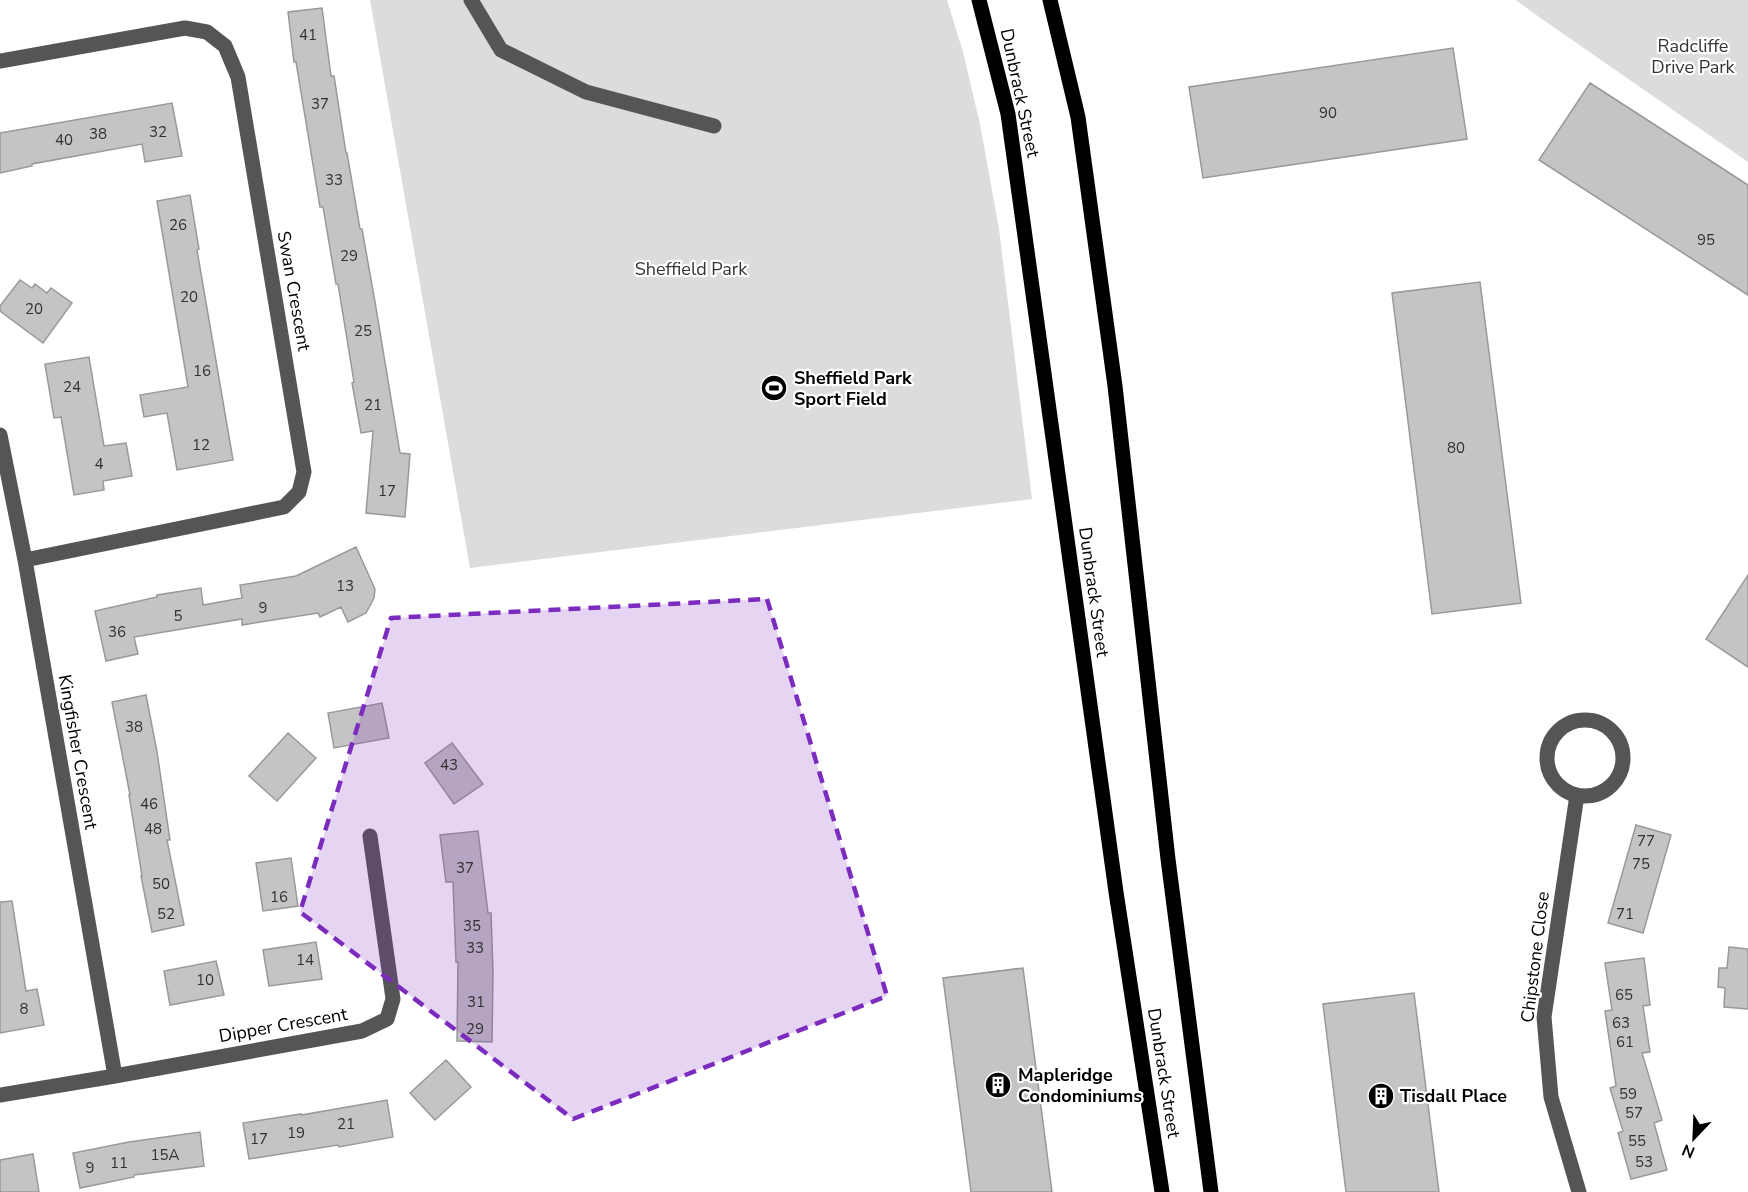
<svg xmlns="http://www.w3.org/2000/svg" width="1748" height="1192" viewBox="0 0 1748 1192" font-family="'Nunito Sans',sans-serif">
  <style>
    .green { fill: #dcdcdc }
    .building { fill: #c4c4c4; stroke: #999; stroke-width: 1.5 }
    .lines { fill: none; stroke-linecap: round; stroke-linejoin: round }
    .minor { stroke: #555; stroke-width: 15 }
    .major { stroke: #000; stroke-width: 15 }
    .marked { fill: #7b2cbf; fill-opacity: 0.2; stroke: #7b2cbf; stroke-width: 4.5; stroke-dasharray: 12 8; stroke-linejoin: round }
    .labels { text-anchor: middle; stroke-width: 4.5; stroke-linejoin: round; paint-order: stroke }
    .number-label { font-size: 15px; fill: #313131 }
    .park-label { font-size: 18px; fill: #333; stroke: #fff }
    .street-label { font-size: 18px; fill: #000; stroke: #fff }
    .poi-label { font-size: 18px; font-weight: bold; fill: #000; stroke: #fff; text-anchor: start }
  </style>
  <rect width="100%" height="100%" fill="#fff"/>
  <path class="green" d="M 370,0 L 947,0 L 963,52 L 980,124 L 999,229 L 1032,499 L 470,568 Z
    M 1516,0 L 1748,0 L 1748,162 L 1539,17 Z"/>
  <path class="building" d="M 322,8 L 331,76 L 334,76 L 346,153 L 347,153 L 360,229 L 362,229 L 375,302 L 400,453 L 410,454 L 405,517 L 366,513 L 373,431 L 361,433 L 352,383 L 354,382 L 338,284 L 336,284 L 323,207 L 320,207 L 296,62 L 294,62 L 288,12 Z
    M 1453,48 L 1467,139 L 1203,178 L 1189,87 Z
    M 1590,83 L 1748,185 L 1748,295 L 1539,160 Z
    M 172,103 L 182,156 L 145,162 L 142,144 L 32,164 L 32,166 L 0,173 L 0,133 Z
    M 190,195 L 199,249 L 197,250 L 233,460 L 177,470 L 167,413 L 144,417 L 140,395 L 188,387 L 157,201 Z
    M 20,280 L 32,288 L 35,284 L 47,293 L 51,288 L 72,303 L 43,343 L 0,311 L 0,306 Z
    M 1480,282 L 1521,603 L 1432,614 L 1392,293 Z
    M 89,357 L 104,446 L 126,443 L 132,476 L 103,481 L 104,490 L 74,495 L 61,417 L 54,418 L 45,364 Z
    M 356,547 L 375,589 L 374,598 L 366,613 L 348,622 L 341,607 L 320,617 L 318,613 L 242,625 L 242,619 L 134,637 L 138,654 L 106,661 L 95,611 L 157,597 L 157,595 L 201,588 L 203,605 L 242,598 L 240,585 L 296,576 Z
    M 1748,575 L 1748,667 L 1706,639 Z
    M 146,695 L 157,752 L 170,840 L 167,840 L 184,925 L 152,932 L 141,876 L 142,876 L 129,795 L 130,795 L 112,702 Z
    M 382,703 L 389,738 L 334,748 L 328,713 Z
    M 288,733 L 316,758 L 277,801 L 249,776 Z
    M 452,743 L 483,784 L 454,804 L 425,763 Z
    M 1636,825 L 1671,835 L 1643,933 L 1608,923 Z
    M 478,831 L 488,913 L 491,913 L 493,971 L 492,1042 L 457,1041 L 458,962 L 456,962 L 453,882 L 446,882 L 440,835 Z
    M 291,858 L 298,906 L 263,911 L 256,863 Z
    M 12,901 L 26,991 L 37,989 L 44,1025 L 0,1033 L 0,902 Z
    M 316,942 L 322,979 L 269,986 L 263,950 Z
    M 1729,947 L 1748,949 L 1748,1009 L 1724,1007 L 1725,988 L 1718,987 L 1719,968 L 1727,968 Z
    M 1644,958 L 1650,1005 L 1643,1006 L 1650,1052 L 1642,1053 L 1662,1120 L 1654,1123 L 1667,1170 L 1631,1179 L 1618,1133 L 1623,1131 L 1610,1088 L 1616,1086 L 1605,1011 L 1612,1010 L 1605,963 Z
    M 216,961 L 224,995 L 170,1005 L 164,971 Z
    M 1023,968 L 1052,1192 L 971,1192 L 943,978 Z
    M 1414,993 L 1439,1192 L 1346,1192 L 1323,1004 Z
    M 446,1060 L 471,1087 L 435,1120 L 410,1093 Z
    M 387,1100 L 393,1137 L 339,1147 L 338,1145 L 249,1159 L 243,1123 L 301,1114 L 301,1115 Z
    M 200,1132 L 204,1166 L 134,1175 L 134,1177 L 80,1188 L 73,1153 L 129,1142 Z
    M 33,1154 L 39,1192 L 0,1192 L 0,1160 Z"/>
  <g class="lines">
    <path class="minor" d="M 471,0 L 501,50 L 586,92 L 714,126
      M 0,61 L 185,28 L 207,32 L 225,46 L 238,77 L 304,472 L 299,492 L 284,507 L 25,560
      M 0,435 L 25,560 L 115,1076
      M1547 758a38 38 0 1 1 76 0a38 38 0 1 1-76 0Z
      M 1577,795 L 1544,1017 L 1551,1097 L 1579,1192
      M 0,1095 L 115,1076 L 362,1031 L 387,1019 L 393,999 L 370,836"/>
    <path class="major" d="M 979,0 L 1008,114 L 1116,892 L 1162,1192
      M 1050,0 L 1078,117 L 1115,386 L 1168,859 L 1211,1192"/>
  </g>
  <path class="marked" d="M 767,599 L 887,996 L 573,1119 L 300,912 L 391,618 Z"/>
  <defs>
    <symbol id="stadium-disc" viewBox="-11 -11 22 22"><circle r="9.5" fill="#000" stroke="#fff"/><path d="M0-5a6.5 5 0 1 0 0 10a6.5 5 0 1 0 0-10ZM-3.5-1.8h7v3.6h-7Z" fill="#fff"/></symbol>
    <symbol id="building-disc" viewBox="-11 -11 22 22"><circle r="9.5" fill="#000" stroke="#fff"/><path d="M-4-6H4V6H1V3H-1V6H-4ZM-2.5-4.3h1.7v1.8h-1.7ZM.8-4.3h1.7v1.8H.8ZM-2.5-1h1.7V.8h-1.7ZM.8-1h1.7V.8H.8Z" fill="#fff"/></symbol>
  </defs>
  <g fill-rule="evenodd">
    <use href="#stadium-disc" x="759" y="373" width="30" height="30"/>
    <use href="#building-disc" x="983" y="1070" width="30" height="30"/>
    <use href="#building-disc" x="1366" y="1081" width="30" height="30"/>
  </g>
  <g class="labels">
    <g class="number-label">
      <text x="308" y="40">41</text>
      <text x="320" y="109">37</text>
      <text x="1328" y="118">90</text>
      <text x="158" y="137">32</text>
      <text x="98" y="139">38</text>
      <text x="64" y="145">40</text>
      <text x="334" y="185">33</text>
      <text x="178" y="230">26</text>
      <text x="1706" y="245">95</text>
      <text x="349" y="261">29</text>
      <text x="189" y="302">20</text>
      <text x="34" y="314">20</text>
      <text x="363" y="336">25</text>
      <text x="202" y="376">16</text>
      <text x="72" y="392">24</text>
      <text x="373" y="410">21</text>
      <text x="201" y="450">12</text>
      <text x="1456" y="453">80</text>
      <text x="99" y="469">4</text>
      <text x="387" y="496">17</text>
      <text x="345" y="591">13</text>
      <text x="263" y="613">9</text>
      <text x="178" y="621">5</text>
      <text x="117" y="637">36</text>
      <text x="134" y="732">38</text>
      <text x="449" y="770">43</text>
      <text x="149" y="809">46</text>
      <text x="153" y="834">48</text>
      <text x="1646" y="846">77</text>
      <text x="1641" y="869">75</text>
      <text x="465" y="873">37</text>
      <text x="161" y="889">50</text>
      <text x="279" y="902">16</text>
      <text x="166" y="919">52</text>
      <text x="1625" y="919">71</text>
      <text x="472" y="931">35</text>
      <text x="475" y="953">33</text>
      <text x="305" y="965">14</text>
      <text x="205" y="985">10</text>
      <text x="1624" y="1000">65</text>
      <text x="476" y="1007">31</text>
      <text x="24" y="1014">8</text>
      <text x="1621" y="1028">63</text>
      <text x="475" y="1034">29</text>
      <text x="1625" y="1047">61</text>
      <text x="1628" y="1099">59</text>
      <text x="1634" y="1118">57</text>
      <text x="346" y="1129">21</text>
      <text x="296" y="1138">19</text>
      <text x="259" y="1144">17</text>
      <text x="1637" y="1146">55</text>
      <text x="165" y="1160">15A</text>
      <text x="1644" y="1167">53</text>
      <text x="119" y="1168">11</text>
      <text x="90" y="1173">9</text>
    </g>
    <g class="park-label">
      <text x="1693" y="52">Radcliffe<tspan x="1693" dy="21">Drive Park</tspan></text>
      <text x="691" y="275">Sheffield Park</text>
    </g>
    <g class="street-label">
      <text transform="translate(1020 93) rotate(78)" y="6">Dunbrack Street</text>
      <text transform="translate(294 291) rotate(80)" y="6">Swan Crescent</text>
      <text transform="translate(1094 592) rotate(82)" y="6">Dunbrack Street</text>
      <text transform="translate(78 752) rotate(80)" y="6">Kingfisher Crescent</text>
      <text transform="translate(1535 957) rotate(-83)" y="6">Chipstone Close</text>
      <text transform="translate(283 1025) rotate(-10)" y="6">Dipper Crescent</text>
      <text transform="translate(1164 1073) rotate(81)" y="6">Dunbrack Street</text>
    </g>
    <g class="poi-label">
      <text x="794" y="384">Sheffield Park<tspan x="794" dy="21">Sport Field</tspan></text>
      <text x="1018" y="1081">Mapleridge<tspan x="1018" dy="21">Condominiums</tspan></text>
      <text x="1400" y="1102">Tisdall Place</text>
    </g>
  </g>
  <g transform="translate(1694 1138) rotate(203)" stroke="#ffffff" stroke-width="4.5" paint-order="stroke">
  <path d="M0-4.5L10 22L0 15L-10 22Z" fill="#000000"/>
  <text y="-9" font-size="16" font-weight="bold" text-anchor="middle" fill="#000000">N</text>
  </g>
</svg>
